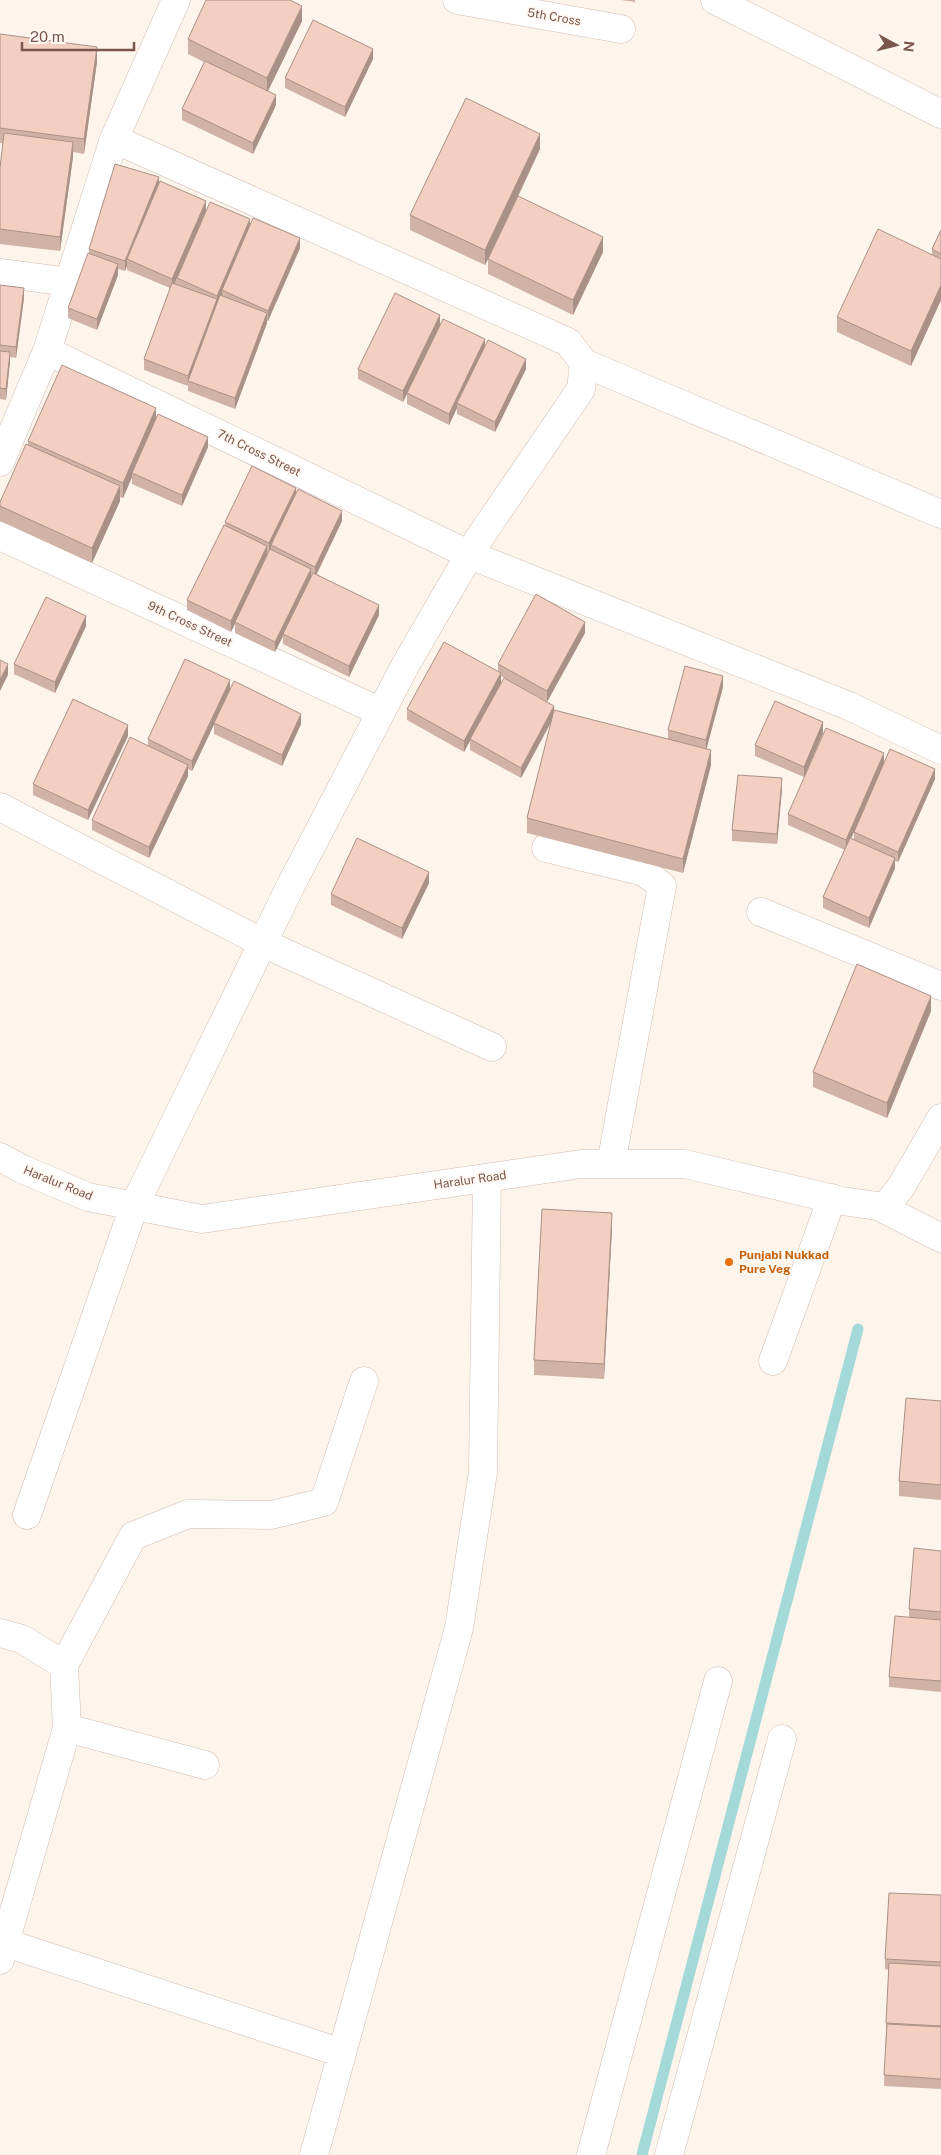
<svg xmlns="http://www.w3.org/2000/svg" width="941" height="2155" viewBox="0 0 941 2155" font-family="'Public Sans',sans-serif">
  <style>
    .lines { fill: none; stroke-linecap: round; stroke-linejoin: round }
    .stream { stroke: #a4d9da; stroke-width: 11 }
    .minor-casing { stroke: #d3bcb2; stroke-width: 29 }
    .minor { stroke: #fff; stroke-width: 28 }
    .wall { fill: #d1b2a6; fill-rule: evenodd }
    .shaded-wall { fill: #aa9187 }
    .building { fill: #f3cfc1; stroke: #aa9187 }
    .food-dot { fill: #e8710a; stroke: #fff8f2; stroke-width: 2 }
    .labels { text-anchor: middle; stroke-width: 4; stroke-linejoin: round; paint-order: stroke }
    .street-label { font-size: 12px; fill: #7a574c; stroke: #fff8f2 }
    .food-label { font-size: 12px; font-weight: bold; fill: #c56008; stroke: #fff8f2; text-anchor: start }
  </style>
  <rect width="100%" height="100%" fill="#fdf4eb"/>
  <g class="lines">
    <path class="stream" d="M 642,2155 L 858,1329"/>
    <defs>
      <path id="minor" d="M 457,0 L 621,29
        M 715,0 L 941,114
        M 0,273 L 69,282
        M 47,351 L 470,555 L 849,706 L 941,750
        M 584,363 L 941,514
        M 0,462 L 47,351 L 114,139
        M 0,536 L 381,712
        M 0,807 L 263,943 L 492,1047
        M 546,848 L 644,872 L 662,886 L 611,1164
        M 761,912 L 941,986
        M 0,1157 L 22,1169 L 88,1197 L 202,1219 L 581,1164 L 685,1164 L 842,1201 L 878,1206 L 941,1238
        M 878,1206 L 885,1207 L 901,1187 L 941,1118
        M 773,1361 L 832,1198
        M 27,1515 L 134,1206 L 292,883 L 406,664 L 478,540 L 581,389 L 584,363 L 568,342 L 114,139 L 176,0
        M 0,1633 L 22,1639 L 64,1665 L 67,1728 L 0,1960
        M 64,1665 L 133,1536 L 188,1514 L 271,1515 L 324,1502 L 364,1381
        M 67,1728 L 205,1765
        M 0,1941 L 342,2053
        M 314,2155 L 459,1628 L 483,1472 L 487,1178
        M 591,2155 L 718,1681
        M 669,2155 L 782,1739"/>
    </defs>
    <use href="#minor" class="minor-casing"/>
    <use href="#minor" class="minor"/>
  </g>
  <path class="wall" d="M 621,0 L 635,0 L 635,2 Z
    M 302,21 L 268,91 L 276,105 L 253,154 L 182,120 L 182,109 L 204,62 L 188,54 L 188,39 Z
    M 0,34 L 97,62 L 84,154 L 73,152 L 73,157 L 60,251 L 0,244 L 0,168 L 3,143 L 0,143 L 0,149 Z
    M 373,59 L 345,117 L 285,88 L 285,78 Z
    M 540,149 L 518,197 L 603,252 L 573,315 L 488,274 L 488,260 L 485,265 L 410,230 L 410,215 Z
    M 159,184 L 206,210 L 250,224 L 300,248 L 268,321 L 267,321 L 267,323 L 235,409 L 188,391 L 188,385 L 188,386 L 144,370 L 144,359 L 170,288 L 127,270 L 127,266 L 125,271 L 118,269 L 118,275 L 97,330 L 68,318 L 68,308 L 89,253 L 89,249 Z
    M 941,230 L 941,300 L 911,366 L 837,332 L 837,317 L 932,254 L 932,249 Z
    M 0,285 L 24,298 L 16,358 L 10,357 L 6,400 L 0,399 Z
    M 440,326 L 485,345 L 526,369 L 495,432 L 457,414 L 457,408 L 449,425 L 407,404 L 407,393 L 427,352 L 403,402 L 358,379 L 358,369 Z
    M 156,418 L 208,447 L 182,506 L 132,484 L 132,477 L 123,498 L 120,497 L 120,501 L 92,563 L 0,521 L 0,502 L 28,445 L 28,441 Z
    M 296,494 L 342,521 L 317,574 L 379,615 L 349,677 L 283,644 L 283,636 L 275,652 L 235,633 L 235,623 L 231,632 L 187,610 L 187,600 L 225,525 L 225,522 Z
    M 86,626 L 55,693 L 14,674 L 14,664 Z
    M 585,633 L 547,702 L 501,676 L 501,683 L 554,711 L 668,739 L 668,730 L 723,687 L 706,749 L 711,765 L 683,873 L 527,833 L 527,818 L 552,721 L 521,778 L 470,750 L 470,741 L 464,752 L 407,720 L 407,709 L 498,672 L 498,664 Z
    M 230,689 L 301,724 L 282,766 L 214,734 L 214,724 L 192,771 L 188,769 L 188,776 L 149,858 L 92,830 L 92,820 L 148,745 L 148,739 Z
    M 823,733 L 804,777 L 755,756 L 755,745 Z
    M 128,736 L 88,820 L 33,795 L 33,784 Z
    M 884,764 L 935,779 L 898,862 L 895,861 L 895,868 L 869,928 L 823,908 L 823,897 L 845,850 L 788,825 L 788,814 ZM 854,832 L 854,839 L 851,838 Z
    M 782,789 L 777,844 L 732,841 L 732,830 Z
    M 429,883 L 402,939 L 331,905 L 331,894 Z
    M 931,1011 L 887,1118 L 813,1087 L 813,1072 Z
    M 612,1228 L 604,1379 L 534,1375 L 534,1360 Z
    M 941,1401 L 941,1500 L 899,1496 L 899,1481 Z
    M 941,1551 L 941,1692 L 889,1687 L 889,1677 L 909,1617 L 909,1609 Z
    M 941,1895 L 941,2089 L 884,2086 L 886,2033 L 886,2023 L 889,1970 L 885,1969 L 885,1959 Z"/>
  <path class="shaded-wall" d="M 302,6 L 302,21 L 267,93 L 267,78 Z
    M 97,47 L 97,62 L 84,154 L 84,139 Z
    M 373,49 L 373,59 L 345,117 L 345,107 Z
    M 276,95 L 276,105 L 253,154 L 253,143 Z
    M 540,134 L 540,149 L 485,265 L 485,250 Z
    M 73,142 L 73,157 L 60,251 L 60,237 Z
    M 159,177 L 159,187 L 127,259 L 127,266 L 125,271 L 125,261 Z
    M 206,201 L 206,211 L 172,289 L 172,279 Z
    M 250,219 L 250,230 L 222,290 L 222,296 L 217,307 L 217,296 Z
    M 603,237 L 603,252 L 573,315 L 573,300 Z
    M 300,238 L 300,248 L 268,321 L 268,311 Z
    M 118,264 L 118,275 L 97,330 L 97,319 Z
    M 941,285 L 941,300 L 911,366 L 911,351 Z
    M 24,288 L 24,298 L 16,358 L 16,347 Z
    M 217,299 L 217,310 L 188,381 L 188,386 L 188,376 Z
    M 267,313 L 267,323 L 235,409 L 235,398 Z
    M 440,315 L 440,326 L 403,402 L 403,391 Z
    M 485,339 L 485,350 L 457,403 L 457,408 L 449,425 L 449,414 Z
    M 10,352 L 10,363 L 6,400 L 6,389 Z
    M 526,359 L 526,369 L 495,432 L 495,422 Z
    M 156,408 L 156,423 L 132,473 L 132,477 L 123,498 L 123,483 Z
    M 208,437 L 208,447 L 182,506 L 182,495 Z
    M 120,486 L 120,501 L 92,563 L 92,548 Z
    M 296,488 L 296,499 L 271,545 L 271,549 L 269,554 L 269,543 Z
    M 342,511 L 342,521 L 315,577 L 315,567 Z
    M 267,546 L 267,556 L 231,632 L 231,621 Z
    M 311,569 L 311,579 L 283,634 L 283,636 L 275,652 L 275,642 Z
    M 379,605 L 379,615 L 349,677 L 349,666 Z
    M 86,616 L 86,626 L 55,693 L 55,682 Z
    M 585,622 L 585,633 L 547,702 L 547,691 Z
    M 8,664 L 8,675 L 0,691 L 0,680 Z
    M 501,673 L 501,684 L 470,739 L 470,741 L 464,752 L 464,741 Z
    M 723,676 L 723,687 L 706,751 L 706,740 Z
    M 230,680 L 230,691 L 192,771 L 192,761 Z
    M 554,706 L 554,716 L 521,778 L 521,768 Z
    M 301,714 L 301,724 L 282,766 L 282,755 Z
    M 823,722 L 823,733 L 804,777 L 804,767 Z
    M 128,725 L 128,736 L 88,820 L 88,810 Z
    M 711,750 L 711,765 L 683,873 L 683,859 Z
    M 884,753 L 884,764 L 846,850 L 846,840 Z
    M 188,765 L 188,776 L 149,858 L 149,847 Z
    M 935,769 L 935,779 L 898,862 L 898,852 Z
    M 782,778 L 782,789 L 777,844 L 777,834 Z
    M 895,858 L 895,868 L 869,928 L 869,918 Z
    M 429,872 L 429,883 L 402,939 L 402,928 Z
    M 931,996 L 931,1011 L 887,1118 L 887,1103 Z
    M 612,1213 L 612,1228 L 604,1379 L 604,1364 Z"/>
  <path class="building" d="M 206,0 L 290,0 L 302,6 L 267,78 L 188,39 Z
    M 313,20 L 373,49 L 345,107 L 285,78 Z
    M 0,34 L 97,47 L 84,139 L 0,128 Z
    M 205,61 L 276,95 L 253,143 L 182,109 Z
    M 466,98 L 540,134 L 485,250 L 410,215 Z
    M 4,133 L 73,142 L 60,237 L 0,229 L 0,168 Z
    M 115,164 L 159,177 L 125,261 L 89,249 Z
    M 160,181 L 206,201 L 172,279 L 127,259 Z
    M 518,196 L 603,237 L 573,300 L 488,259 Z
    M 210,202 L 250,219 L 217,296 L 177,278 Z
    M 253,218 L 300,238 L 268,311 L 222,290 Z
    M 878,229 L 941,259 L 941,285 L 911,351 L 837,317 Z
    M 941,230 L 941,254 L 932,249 Z
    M 88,253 L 118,264 L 97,319 L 68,308 Z
    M 172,283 L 217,299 L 188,376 L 144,359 Z
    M 0,285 L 24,288 L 16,347 L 0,345 Z
    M 395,293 L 440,315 L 403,391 L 358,369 Z
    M 220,295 L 267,313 L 235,398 L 188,381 Z
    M 443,319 L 485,339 L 449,414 L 407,393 Z
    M 488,340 L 526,359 L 495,422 L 457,403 Z
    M 0,351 L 10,352 L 6,389 L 0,388 Z
    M 62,365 L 156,408 L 123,483 L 28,441 Z
    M 158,414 L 208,437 L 182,495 L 132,473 Z
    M 26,444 L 120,486 L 92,548 L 0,506 L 0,502 Z
    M 252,466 L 296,488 L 269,543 L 225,522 Z
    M 298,489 L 342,511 L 315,567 L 271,545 Z
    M 224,525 L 267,546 L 231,621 L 187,600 Z
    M 270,549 L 311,569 L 275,642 L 235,622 Z
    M 313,573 L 379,605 L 349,666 L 283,634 Z
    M 536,594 L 585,622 L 547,691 L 498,664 Z
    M 46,597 L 86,616 L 55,682 L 14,664 Z
    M 444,642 L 501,673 L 464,741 L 407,709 Z
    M 185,659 L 230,680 L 192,761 L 148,739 Z
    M 0,660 L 8,664 L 0,680 Z
    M 685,666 L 723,676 L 706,740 L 668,730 Z
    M 504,678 L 554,706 L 521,768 L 470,739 Z
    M 234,681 L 301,714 L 282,755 L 214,723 Z
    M 73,699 L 128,725 L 88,810 L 33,784 Z
    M 775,701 L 823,722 L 804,767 L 755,745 Z
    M 554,710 L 711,750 L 683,859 L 527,818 Z
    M 826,728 L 884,753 L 846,840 L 788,814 Z
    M 130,737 L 188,765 L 149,847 L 92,820 Z
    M 890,749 L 935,769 L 898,852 L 854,832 Z
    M 738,775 L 782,778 L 777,834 L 732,830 Z
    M 357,838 L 429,872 L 402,928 L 331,894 Z
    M 850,838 L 895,858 L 869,918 L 823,897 Z
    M 857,964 L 931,996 L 887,1103 L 813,1072 Z
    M 542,1209 L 612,1213 L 604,1364 L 534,1360 Z
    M 906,1398 L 941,1401 L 941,1485 L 899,1481 Z
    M 914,1548 L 941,1551 L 941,1612 L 909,1609 Z
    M 895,1616 L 941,1620 L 941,1681 L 889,1677 Z
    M 889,1893 L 941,1895 L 941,1962 L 885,1959 Z
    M 889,1963 L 941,1966 L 941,2026 L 886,2023 Z
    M 887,2024 L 941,2027 L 941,2079 L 884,2075 Z"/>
  <circle class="food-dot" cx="729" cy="1262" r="5"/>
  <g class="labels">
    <g class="street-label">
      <text transform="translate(554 17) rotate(10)" y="4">5th Cross</text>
      <text transform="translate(259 453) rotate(26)" y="4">7th Cross Street</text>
      <text transform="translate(190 624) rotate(25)" y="4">9th Cross Street</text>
      <text transform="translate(470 1180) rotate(-8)" y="4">Haralur Road</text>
      <text transform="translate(58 1183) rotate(22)" y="4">Haralur Road</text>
    </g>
    <g class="food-label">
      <text x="739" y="1259">Punjabi Nukkad<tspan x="739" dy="14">Pure Veg</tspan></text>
    </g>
  </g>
  <g transform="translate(896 45) rotate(97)" stroke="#fff8f2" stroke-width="4" paint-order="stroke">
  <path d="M0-4L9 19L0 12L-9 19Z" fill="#7a574c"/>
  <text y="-8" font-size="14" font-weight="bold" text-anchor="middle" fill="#7a574c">N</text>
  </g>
  <path d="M22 42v8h112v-8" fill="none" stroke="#7a574c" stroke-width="2.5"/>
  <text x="30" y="42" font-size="15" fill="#7a574c" stroke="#fff8f2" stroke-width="4" paint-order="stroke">20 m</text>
</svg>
